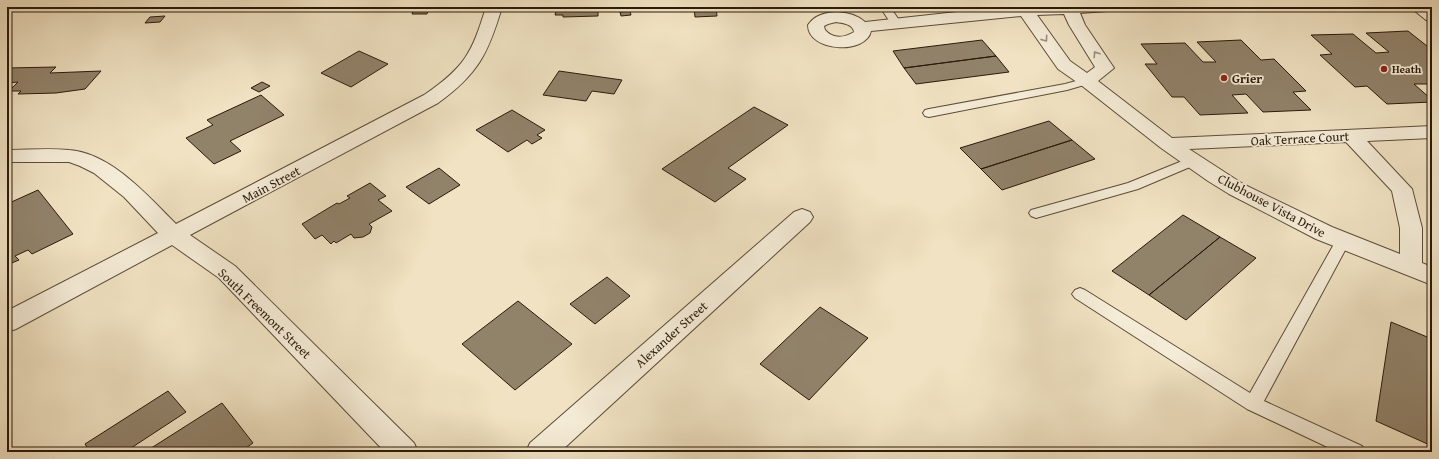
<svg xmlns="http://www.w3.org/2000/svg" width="1439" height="459" viewBox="0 0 1439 459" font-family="'Gentium Book Plus',serif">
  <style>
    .building { fill: #91826a; stroke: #2a1a0b }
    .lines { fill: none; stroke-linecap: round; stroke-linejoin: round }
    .service-casing { stroke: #5c4c39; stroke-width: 2 }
    .minor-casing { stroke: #5c4c39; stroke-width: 2 }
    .service { fill: #f5ecd7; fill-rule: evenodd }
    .minor { fill: #f5ecd7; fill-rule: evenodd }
    .oneway { stroke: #9a8e7b }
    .poi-dot { fill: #8f2418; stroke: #f5ecd7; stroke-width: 1.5 }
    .labels { text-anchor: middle; stroke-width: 3.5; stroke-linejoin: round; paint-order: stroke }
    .far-poi-label { font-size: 11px; font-weight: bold; fill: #2a1a0b; stroke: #f5ecd7; text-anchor: start }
    .poi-label { font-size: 13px; font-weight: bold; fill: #2a1a0b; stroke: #f5ecd7; text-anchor: start }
    .street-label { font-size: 13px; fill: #2a1a0b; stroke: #f5ecd7 }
  </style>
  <rect width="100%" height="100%" fill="#f0e2c2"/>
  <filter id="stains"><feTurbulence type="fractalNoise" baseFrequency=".005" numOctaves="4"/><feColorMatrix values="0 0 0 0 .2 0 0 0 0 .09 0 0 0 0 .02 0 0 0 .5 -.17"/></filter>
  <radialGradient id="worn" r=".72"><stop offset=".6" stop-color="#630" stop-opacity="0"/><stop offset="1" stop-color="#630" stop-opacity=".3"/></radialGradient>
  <path class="building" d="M 404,7 L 429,7 L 427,14 L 412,14 L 413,11 L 402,11 Z
    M 557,7 L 598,7 L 598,16 L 563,17 L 563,15 L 555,15 Z
    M 694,7 L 716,7 L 717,16 L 695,17 Z
    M 630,11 L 631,15 L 621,16 L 620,12 Z
    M 165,16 L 160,22 L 145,23 L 150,17 Z
    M 1408,31 L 1432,50 L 1432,88 L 1427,84 L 1414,84 L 1432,100 L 1432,102 L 1387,104 L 1367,86 L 1355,87 L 1320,55 L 1332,54 L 1311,35 L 1353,34 L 1376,53 L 1389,52 L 1366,33 Z
    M 982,40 L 996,56 L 904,68 L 893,51 Z
    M 1241,40 L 1261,60 L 1274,59 L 1306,91 L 1293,92 L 1311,110 L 1263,112 L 1246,94 L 1232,95 L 1248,113 L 1200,115 L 1184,97 L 1172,97 L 1145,64 L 1157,64 L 1141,44 L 1185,43 L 1203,62 L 1216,62 L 1197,42 Z
    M 359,51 L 388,64 L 351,87 L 321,73 Z
    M 996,56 L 1009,72 L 916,84 L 904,68 Z
    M 56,67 L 50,73 L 101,71 L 85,89 L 56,93 L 18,94 L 21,91 L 9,91 L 18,82 L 7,83 L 7,68 Z
    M 559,71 L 622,80 L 614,94 L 592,91 L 586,101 L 543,95 Z
    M 262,82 L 270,86 L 259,92 L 251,88 Z
    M 261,95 L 284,115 L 230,141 L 241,151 L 214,164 L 186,138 L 213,125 L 207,120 Z
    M 754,107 L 788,125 L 728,168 L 746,179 L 715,202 L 662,169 Z
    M 512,110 L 545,130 L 537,135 L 542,138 L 532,144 L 527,140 L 508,152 L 476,130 Z
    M 1049,121 L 1072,140 L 981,169 L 960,148 Z
    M 1072,140 L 1095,159 L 1002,190 L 981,169 Z
    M 439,168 L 460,185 L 429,204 L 406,187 Z
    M 370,183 L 386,196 L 378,200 L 392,211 L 369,224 L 372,227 L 370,233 L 363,237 L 354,238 L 351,234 L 336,243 L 334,241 L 331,244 L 322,235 L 315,239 L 302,224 L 337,203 L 339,204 L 350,198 L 347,196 Z
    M 38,190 L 73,234 L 32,254 L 28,250 L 15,256 L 19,260 L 7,265 L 7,204 Z
    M 1183,215 L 1220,237 L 1149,295 L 1112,271 Z
    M 1220,237 L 1256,258 L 1186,320 L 1149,295 Z
    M 607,277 L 630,296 L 595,324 L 570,304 Z
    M 518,301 L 572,344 L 515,390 L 462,344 Z
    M 820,307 L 868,338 L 809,400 L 760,364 Z
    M 1391,322 L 1432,339 L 1432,446 L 1376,421 Z
    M 168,391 L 186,412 L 125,452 L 90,452 L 85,444 Z
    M 222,403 L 253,443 L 240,452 L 145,452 Z"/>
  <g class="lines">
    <defs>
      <path id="service" d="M 880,7 L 890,7 L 901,23 L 900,25 L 892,25 Z
        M 1087,78 L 1091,79 L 1093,81 L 1091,83 L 1067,90 L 929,117 L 925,116 L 923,113 L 925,110 L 929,109 L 1065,84 Z
        M 1192,157 L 1197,158 L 1198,161 L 1197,164 L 1138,189 L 1036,218 L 1031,216 L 1029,213 L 1031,210 L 1128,183 Z
        M 1343,236 L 1348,237 L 1350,241 L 1264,401 L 1362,446 L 1365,452 L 1338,452 L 1247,409 L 1075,298 L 1072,294 L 1075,290 L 1080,288 L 1085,290 L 1250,393 L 1338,237 Z"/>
      <path id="minor" d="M 486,7 L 502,7 C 488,54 478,74 438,103 L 190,235 L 235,266 L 414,443 L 418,452 L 385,452 L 219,278 L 172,245 L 16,329 L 7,332 L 7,311 L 158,233 L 124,197 L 94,173 L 80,166 L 69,162 L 7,162 L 7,150 C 27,150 48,148 69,150 C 111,153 148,196 176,224 L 424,95 C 465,67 472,53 486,7 Z
        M 1003,7 L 1122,7 L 1120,10 L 1080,13 L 1085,25 L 1114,68 L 1098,81 L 1172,138 L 1432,126 L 1432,138 L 1367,141 L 1412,189 L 1422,228 L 1422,263 L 1432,267 L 1432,285 L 1316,239 L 1229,194 L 1208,181 L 1161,148 L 1081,85 L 1058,69 L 1021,16 L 871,31 C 866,55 808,52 808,25 C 819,8 851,9 865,22 ZM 1064,14 L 1069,25 L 1095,67 L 1087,73 L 1070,61 L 1037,15 ZM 836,22 C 843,23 853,24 854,32 C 844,38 833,39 825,30 L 824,26 L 828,24 ZM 1346,142 L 1392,191 L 1400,228 L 1400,254 L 1332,227 L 1243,184 L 1189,149 Z
        M 1410,7 L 1428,7 L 1432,10 L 1432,22 L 1426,20 Z
        M 802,209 L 810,212 L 813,217 L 810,222 L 560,452 L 526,452 L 530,443 L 794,212 Z"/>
    </defs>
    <use href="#service" class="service-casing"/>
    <use href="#minor" class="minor-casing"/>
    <use href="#service" class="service"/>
    <use href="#minor" class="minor"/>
  </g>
  <defs><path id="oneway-chevron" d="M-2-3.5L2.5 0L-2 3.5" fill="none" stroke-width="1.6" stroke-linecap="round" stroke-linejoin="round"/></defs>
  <g class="oneway">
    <use href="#oneway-chevron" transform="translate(1045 39) rotate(54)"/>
    <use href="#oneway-chevron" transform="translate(1096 54) rotate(-123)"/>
  </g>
  <g class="poi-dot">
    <circle cx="1384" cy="69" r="4"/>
    <circle cx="1224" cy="78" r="4"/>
  </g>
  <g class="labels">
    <g class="far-poi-label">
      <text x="1392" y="73">Heath</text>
    </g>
    <g class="poi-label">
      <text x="1232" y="83">Grier</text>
    </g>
    <g class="street-label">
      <text transform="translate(1300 138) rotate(-3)" y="5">Oak Terrace Court</text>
      <text transform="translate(271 184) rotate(-28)" y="5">Main Street</text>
      <text transform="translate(1272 205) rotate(28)" y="5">Clubhouse Vista Drive</text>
      <text transform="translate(265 313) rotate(44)" y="5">South Freemont Street</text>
      <text transform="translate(671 334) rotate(-42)" y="5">Alexander Street</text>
    </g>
  </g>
  <rect width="1439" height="459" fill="none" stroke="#f0e2c2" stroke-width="24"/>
  <rect x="8" y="8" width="1423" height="443" fill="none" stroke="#2a1a0b" stroke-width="2"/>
  <rect x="12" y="12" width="1415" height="435" fill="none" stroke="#2a1a0b"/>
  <rect width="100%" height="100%" filter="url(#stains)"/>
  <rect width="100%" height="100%" fill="url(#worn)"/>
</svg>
